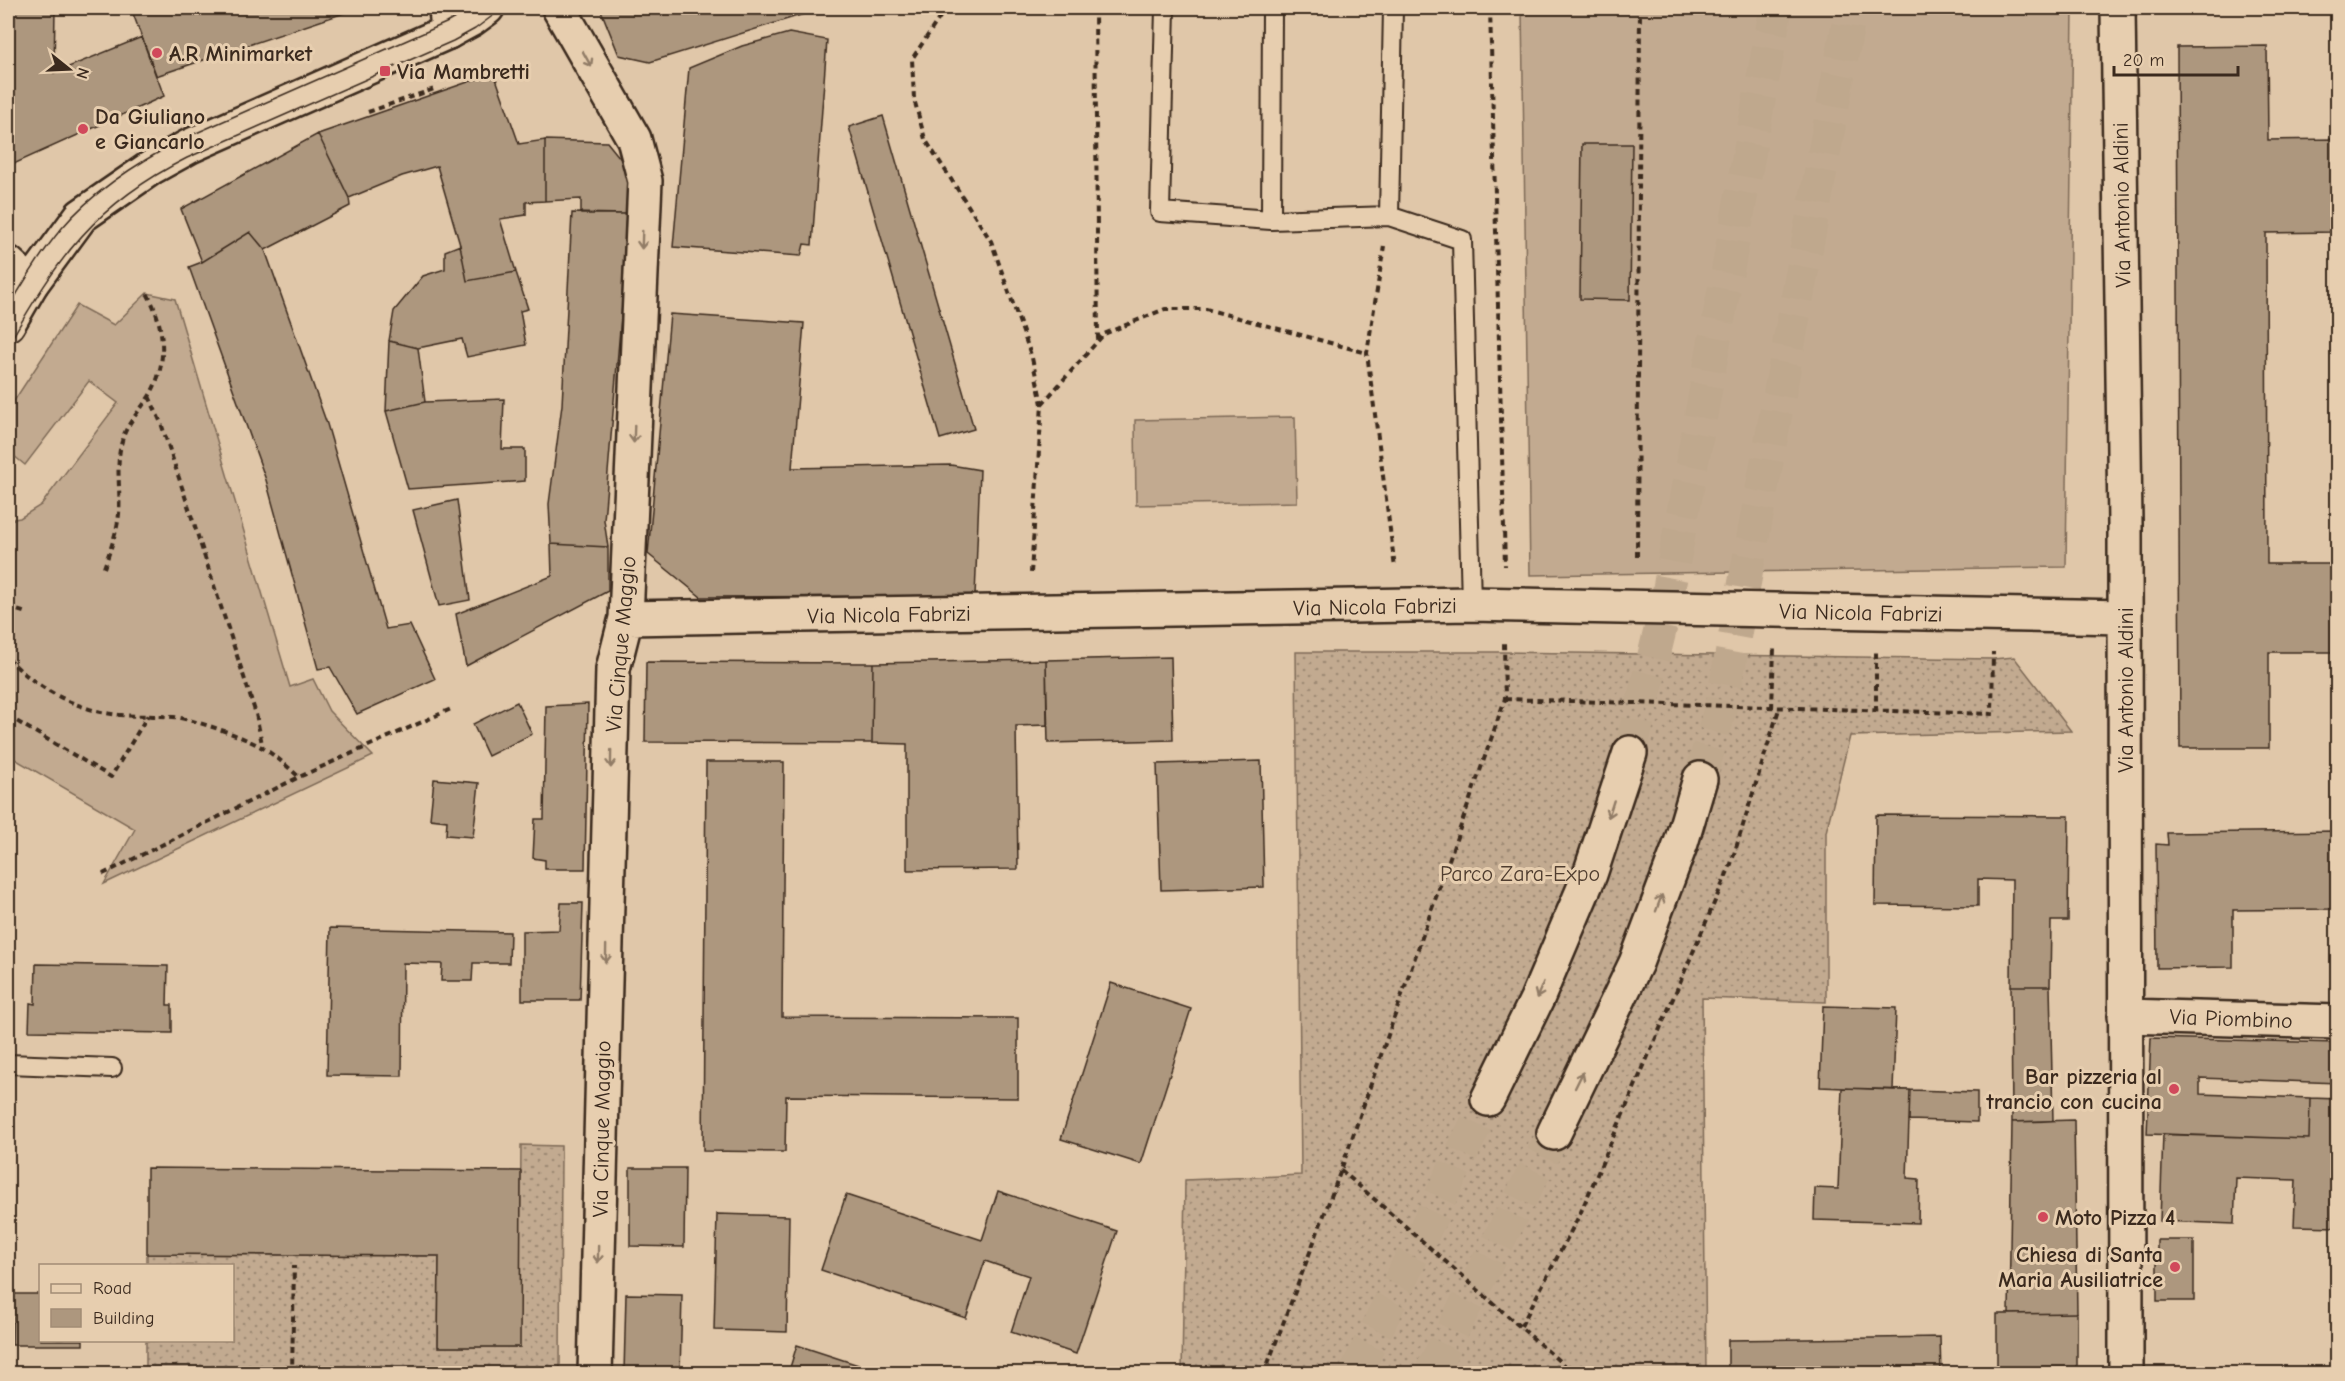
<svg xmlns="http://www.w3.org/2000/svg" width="2345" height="1381" viewBox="0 0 2345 1381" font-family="'Comic Neue',sans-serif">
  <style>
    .grass { fill: url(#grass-dots); stroke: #7e6a57; stroke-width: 1.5 }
    .garden { fill: #c2aa90; stroke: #7e6a57; stroke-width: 1.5 }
    .building { fill: #ad977e; stroke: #3b2a1e; stroke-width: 1.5 }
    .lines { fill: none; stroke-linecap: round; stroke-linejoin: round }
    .tertiary-tunnel { stroke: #bfa88d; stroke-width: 33; stroke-dasharray: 33 16; stroke-linecap: butt }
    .service-casing { stroke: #3b2a1e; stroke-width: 22 }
    .minor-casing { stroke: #3b2a1e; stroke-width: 38 }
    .tertiary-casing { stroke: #3b2a1e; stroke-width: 38 }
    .secondary-casing { stroke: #3b2a1e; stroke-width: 38 }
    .path { stroke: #3b2a1e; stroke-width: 4; stroke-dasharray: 6 4.5; stroke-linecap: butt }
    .service { stroke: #e7ceaf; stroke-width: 18 }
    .minor { stroke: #e7ceaf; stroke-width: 33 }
    .tertiary { stroke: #e7ceaf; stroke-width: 33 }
    .secondary { stroke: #e7ceaf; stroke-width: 33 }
    .tram { stroke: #3b2a1e; stroke-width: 1.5 }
    .oneway { stroke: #917c66 }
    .poi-dot { fill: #d1495b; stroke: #e7ceaf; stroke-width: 2 }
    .labels { text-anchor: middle; stroke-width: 6; stroke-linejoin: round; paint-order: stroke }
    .poi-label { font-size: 22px; font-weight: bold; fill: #3b2a1e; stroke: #e7ceaf; text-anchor: start }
    .street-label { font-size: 22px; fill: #3b2a1e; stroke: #e7ceaf }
    .park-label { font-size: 22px; fill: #4f3d2f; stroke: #e7ceaf }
  </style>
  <defs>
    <pattern id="grass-dots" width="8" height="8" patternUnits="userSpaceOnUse" patternTransform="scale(1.5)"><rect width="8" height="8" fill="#c2aa90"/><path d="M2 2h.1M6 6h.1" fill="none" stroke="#9f8b75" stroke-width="1.8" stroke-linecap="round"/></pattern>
  </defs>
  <rect width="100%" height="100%" fill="#e0c7a9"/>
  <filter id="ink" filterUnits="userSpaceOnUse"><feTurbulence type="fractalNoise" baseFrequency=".0167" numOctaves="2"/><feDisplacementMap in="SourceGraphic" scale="12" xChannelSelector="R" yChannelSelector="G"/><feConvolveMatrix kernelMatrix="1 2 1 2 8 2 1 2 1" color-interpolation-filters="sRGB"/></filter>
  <g filter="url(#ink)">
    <path class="grass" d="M 1296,652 L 1504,652 L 1993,659 L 2014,657 L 2071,731 L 1850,736 L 1826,832 L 1826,1002 L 1702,998 L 1706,1373 L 1182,1374 L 1185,1180 L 1301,1175 Z
      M 521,1145 L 561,1146 L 560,1373 L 146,1374 L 146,1341 L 232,1340 L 232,1266 L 147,1265 L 147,1254 L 439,1256 L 438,1347 L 519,1347 Z"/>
    <path class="garden" d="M 1522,8 L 2073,8 L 2066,567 L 1530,575 Z
      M 147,293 L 175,299 L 290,687 L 313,679 L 329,711 L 373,756 L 104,884 L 135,829 L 8,755 L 8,520 L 20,518 L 41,505 L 118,403 L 89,381 L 25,465 L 8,451 L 8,410 L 77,305 L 114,325 Z
      M 1295,417 L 1297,502 L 1136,505 L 1135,420 Z"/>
    <path class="building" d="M 8,8 L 55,8 L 54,73 L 142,37 L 164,96 L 16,163 L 8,157 Z
      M 131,8 L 359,8 L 156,76 Z
      M 600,8 L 660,9 L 820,8 L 804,14 L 650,62 L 619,55 Z
      M 789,33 L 827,40 L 812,245 L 804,244 L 801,256 L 673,247 L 689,68 L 742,46 Z
      M 2267,46 L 2268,140 L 2338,139 L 2338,232 L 2266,233 L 2267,564 L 2338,564 L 2338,652 L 2269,652 L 2269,748 L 2180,748 L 2177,47 Z
      M 494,73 L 519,144 L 545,140 L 545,201 L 526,202 L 526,215 L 500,219 L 516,272 L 467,281 L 460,245 L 437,166 L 402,176 L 349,198 L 318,134 Z
      M 883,116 L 974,429 L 940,439 L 849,127 Z
      M 318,134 L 349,198 L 350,206 L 265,250 L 250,232 L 202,262 L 181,209 Z
      M 545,140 L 607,142 L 628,168 L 626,214 L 581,214 L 581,199 L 545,201 Z
      M 1582,144 L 1632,144 L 1630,300 L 1580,299 Z
      M 572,213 L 626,214 L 622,305 L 604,520 L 608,547 L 551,544 L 549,504 L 562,405 Z
      M 250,232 L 265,250 L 327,424 L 386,629 L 410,625 L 435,679 L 357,714 L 330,667 L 318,669 L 266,480 L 189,267 L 202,262 Z
      M 460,245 L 467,281 L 516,272 L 528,309 L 520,311 L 526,345 L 467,357 L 462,339 L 418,348 L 389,341 L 394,311 L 423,276 L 445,269 L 445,251 Z
      M 670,314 L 804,323 L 792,468 L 951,465 L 980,470 L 975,596 L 701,597 L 648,554 Z
      M 389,341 L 418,348 L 425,402 L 386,411 Z
      M 504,399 L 502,449 L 525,449 L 525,481 L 408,489 L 386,411 L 425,402 Z
      M 457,500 L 470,600 L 439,606 L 413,510 Z
      M 551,544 L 608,547 L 608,591 L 466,666 L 456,614 L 552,576 Z
      M 1171,657 L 1173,740 L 1048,743 L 1046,660 Z
      M 1046,660 L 1047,725 L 1016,726 L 1018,869 L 907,870 L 907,744 L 872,743 L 873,663 Z
      M 646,662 L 873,663 L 872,743 L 645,742 Z
      M 517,702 L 532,734 L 488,756 L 473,724 Z
      M 588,704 L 585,869 L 545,869 L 545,860 L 533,858 L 535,819 L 544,819 L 546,706 Z
      M 1261,761 L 1264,887 L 1161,890 L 1157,764 Z
      M 706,762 L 784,762 L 782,1017 L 1018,1018 L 1018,1098 L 786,1096 L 785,1152 L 703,1151 Z
      M 434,779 L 479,783 L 473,837 L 446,835 L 447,821 L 430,819 Z
      M 1876,815 L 2069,816 L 2068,921 L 2051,921 L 2050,986 L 2011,986 L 2012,880 L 1978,879 L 1978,906 L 1875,905 Z
      M 2338,831 L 2338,909 L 2233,910 L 2233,967 L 2157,968 L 2156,844 L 2168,845 L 2167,833 Z
      M 561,903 L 583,903 L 580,1000 L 522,1000 L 522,931 L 559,930 Z
      M 330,928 L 510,932 L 509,963 L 473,963 L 472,981 L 441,981 L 442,964 L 403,963 L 402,1076 L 327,1075 Z
      M 36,964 L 168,966 L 167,1005 L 172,1005 L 172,1033 L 29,1031 L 30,1003 L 35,1004 Z
      M 1111,983 L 1191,1009 L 1141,1164 L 1061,1139 Z
      M 2011,986 L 2050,986 L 2053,1121 L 2012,1122 Z
      M 1823,1006 L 1896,1008 L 1893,1090 L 1820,1087 Z
      M 2151,1038 L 2338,1043 L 2338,1083 L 2200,1078 L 2200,1094 L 2310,1098 L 2309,1139 L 2147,1134 Z
      M 1842,1088 L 1910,1090 L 1907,1178 L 1919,1179 L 1918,1223 L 1814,1220 L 1815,1188 L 1838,1189 Z
      M 1910,1090 L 1977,1092 L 1977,1122 L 1909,1120 Z
      M 2310,1098 L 2338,1099 L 2338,1227 L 2294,1226 L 2296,1180 L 2236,1178 L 2234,1224 L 2160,1221 L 2163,1134 L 2309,1139 Z
      M 2074,1120 L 2077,1313 L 2009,1314 L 2012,1122 Z
      M 147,1168 L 521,1171 L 520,1347 L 438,1347 L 439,1256 L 147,1254 Z
      M 630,1168 L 685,1168 L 684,1247 L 630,1246 Z
      M 998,1191 L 1117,1231 L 1076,1354 L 1011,1332 L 1029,1276 L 985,1261 L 966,1318 L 821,1270 L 846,1195 L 982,1240 Z
      M 717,1214 L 789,1216 L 787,1332 L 714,1330 Z
      M 2157,1240 L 2194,1240 L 2194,1301 L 2157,1301 Z
      M 13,1294 L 40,1294 L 40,1340 L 83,1340 L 83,1345 L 12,1345 Z
      M 626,1294 L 682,1295 L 680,1374 L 624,1373 Z
      M 2077,1313 L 2077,1374 L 1997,1374 L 1997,1314 Z
      M 1940,1337 L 1941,1374 L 1728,1374 L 1728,1340 Z
      M 797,1345 L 886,1374 L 788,1374 Z"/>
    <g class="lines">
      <path class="tertiary-tunnel" d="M 1630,753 L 1665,610 L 1776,8
        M 1700,779 L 1723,699 L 1851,8
        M 1355,1374 L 1488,1099
        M 1430,1374 L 1554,1133"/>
      <defs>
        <path id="service" d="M 1165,8 L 1160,212 L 1271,220 L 1389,216 L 1462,240 L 1471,604
          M 1389,216 L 1393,8
          M 1271,220 L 1272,8
          M 8,1064 L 112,1068"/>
        <path id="minor" d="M 446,8 L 448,32
          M 559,8 L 634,139 L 645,181 L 626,618 L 613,669 L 595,1374
          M 2118,8 L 2125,524 L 2126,1374
          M 8,263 L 31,284
          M 626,618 L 1471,604 L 2124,617
          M 2125,1016 L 2338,1022"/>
        <path id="tertiary" d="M 1488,1099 L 1537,999 L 1590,874 L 1630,753
          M 1554,1133 L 1636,963 L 1681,843 L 1700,779"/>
        <path id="secondary" d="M 8,324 L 31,284 L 81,216 L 152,167 L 190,146 L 448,32 L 472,19 L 487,8"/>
      </defs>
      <use href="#service" class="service-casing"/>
      <use href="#minor" class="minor-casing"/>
      <use href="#tertiary" class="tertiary-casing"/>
      <use href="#secondary" class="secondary-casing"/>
      <path class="path" d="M 946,8 L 912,59 L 914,99 L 925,139 L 991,241 L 1032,358 L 1042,404 L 1031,573
        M 1095,8 L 1098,342
        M 1490,8 L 1505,566
        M 368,112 L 437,88
        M 1384,246 L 1367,353 L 1395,568
        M 149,396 L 161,423 L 256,714 L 263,749
        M 1042,404 L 1104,334 L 1165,309 L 1206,309 L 1367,353
        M 1637,557 L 1640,8
        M 104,568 C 110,550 117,533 119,514 C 121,490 115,465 122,441 C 126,424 139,412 148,398 C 169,366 165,325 147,293
        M 8,607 L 26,613
        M 8,658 C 35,688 80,712 121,715 C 142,717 164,714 185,719 C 211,726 240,735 263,748 C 276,756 288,767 299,777
        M 1505,699 L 1992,714 L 1993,652
        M 1772,708 L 1774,648
        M 1876,711 L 1876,648
        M 8,716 L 111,777 L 148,715
        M 103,874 L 299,777 L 451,709
        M 1341,1170 L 1574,1374
        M 1521,1326 L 1580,1214 L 1731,864 L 1779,709
        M 292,1374 L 294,1266
        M 1264,1374 L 1341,1170 L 1505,699 L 1504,642"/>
      <use href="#service" class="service"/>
      <use href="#minor" class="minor"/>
      <use href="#tertiary" class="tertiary"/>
      <use href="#secondary" class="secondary"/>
      <path class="tram" d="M 8,309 C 24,281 41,253 62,228 C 95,189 140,161 185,138 L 446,23 L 473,8
        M 8,345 C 58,258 95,204 187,158 L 453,41 L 475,29 L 503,8"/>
    </g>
    <defs><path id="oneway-shaft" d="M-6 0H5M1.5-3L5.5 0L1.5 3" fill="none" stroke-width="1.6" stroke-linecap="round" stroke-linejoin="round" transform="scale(1.5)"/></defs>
    <g class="oneway">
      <use href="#oneway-shaft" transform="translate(587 59) rotate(61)"/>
      <use href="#oneway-shaft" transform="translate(642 240) rotate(92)"/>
      <use href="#oneway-shaft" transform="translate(634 434) rotate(92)"/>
      <use href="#oneway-shaft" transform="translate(611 759) rotate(91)"/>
      <use href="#oneway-shaft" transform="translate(1611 809) rotate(108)"/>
      <use href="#oneway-shaft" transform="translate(1659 903) rotate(-70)"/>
      <use href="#oneway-shaft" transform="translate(606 954) rotate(91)"/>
      <use href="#oneway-shaft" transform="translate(1540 990) rotate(113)"/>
      <use href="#oneway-shaft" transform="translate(1579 1080) rotate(-64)"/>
      <use href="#oneway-shaft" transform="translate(598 1254) rotate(91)"/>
    </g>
  </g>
  <g class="poi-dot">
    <circle cx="157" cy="53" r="6"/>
    <rect x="379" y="65" width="12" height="12" rx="3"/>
    <circle cx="83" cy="129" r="6"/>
    <circle cx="2174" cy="1089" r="6"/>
    <circle cx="2043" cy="1217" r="6"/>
    <circle cx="2175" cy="1267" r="6"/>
  </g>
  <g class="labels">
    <g class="poi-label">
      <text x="169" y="61">A.R Minimarket</text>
      <text x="397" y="79">Via Mambretti</text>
      <text x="95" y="124">Da Giuliano<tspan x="95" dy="25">e Giancarlo</tspan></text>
      <text x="2162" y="1084" text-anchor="end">Bar pizzeria al<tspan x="2162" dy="25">trancio con cucina</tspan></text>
      <text x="2055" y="1225">Moto Pizza 4</text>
      <text x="2163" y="1262" text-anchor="end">Chiesa di Santa<tspan x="2163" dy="25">Maria Ausiliatrice</tspan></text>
    </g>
    <g class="street-label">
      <text transform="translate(2121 205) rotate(-91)" y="8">Via Antonio Aldini</text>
      <text transform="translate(1375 606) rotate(-1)" y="8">Via Nicola Fabrizi</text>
      <text transform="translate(1861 612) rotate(1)" y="8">Via Nicola Fabrizi</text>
      <text transform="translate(889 614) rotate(-1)" y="8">Via Nicola Fabrizi</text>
      <text transform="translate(620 644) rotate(-85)" y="8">Via Cinque Maggio</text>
      <text transform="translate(2125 690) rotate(-90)" y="8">Via Antonio Aldini</text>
      <text transform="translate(2231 1018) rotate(2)" y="8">Via Piombino</text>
      <text transform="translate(601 1129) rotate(-89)" y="8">Via Cinque Maggio</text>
    </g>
    <g class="park-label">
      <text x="1520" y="881">Parco Zara-Expo</text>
    </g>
  </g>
  <rect width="2345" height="1381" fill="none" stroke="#e7ceaf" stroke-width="30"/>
  <rect x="15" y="15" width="2315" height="1351" fill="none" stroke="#3b2a1e" stroke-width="2" filter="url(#ink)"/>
  <rect x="39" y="1264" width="195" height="78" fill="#e7ceaf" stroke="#a28c75" stroke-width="1.5"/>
  <rect x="51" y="1284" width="30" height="9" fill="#e7ceaf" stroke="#a28c75" stroke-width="1.5"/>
  <text x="93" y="1294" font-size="18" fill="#3b2a1e">Road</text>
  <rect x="51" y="1309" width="30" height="18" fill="#ad977e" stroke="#a28c75" stroke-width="1.5"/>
  <text x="93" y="1324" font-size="18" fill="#3b2a1e">Building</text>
  <g transform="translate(69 69) rotate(108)" stroke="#e7ceaf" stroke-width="4.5" paint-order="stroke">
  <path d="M0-4.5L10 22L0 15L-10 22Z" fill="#3b2a1e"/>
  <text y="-9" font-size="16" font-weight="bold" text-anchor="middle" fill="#3b2a1e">N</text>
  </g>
  <path d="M2114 66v9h124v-9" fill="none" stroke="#3b2a1e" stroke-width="3"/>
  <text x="2123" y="66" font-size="18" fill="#3b2a1e" stroke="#e7ceaf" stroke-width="4.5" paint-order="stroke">20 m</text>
</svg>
